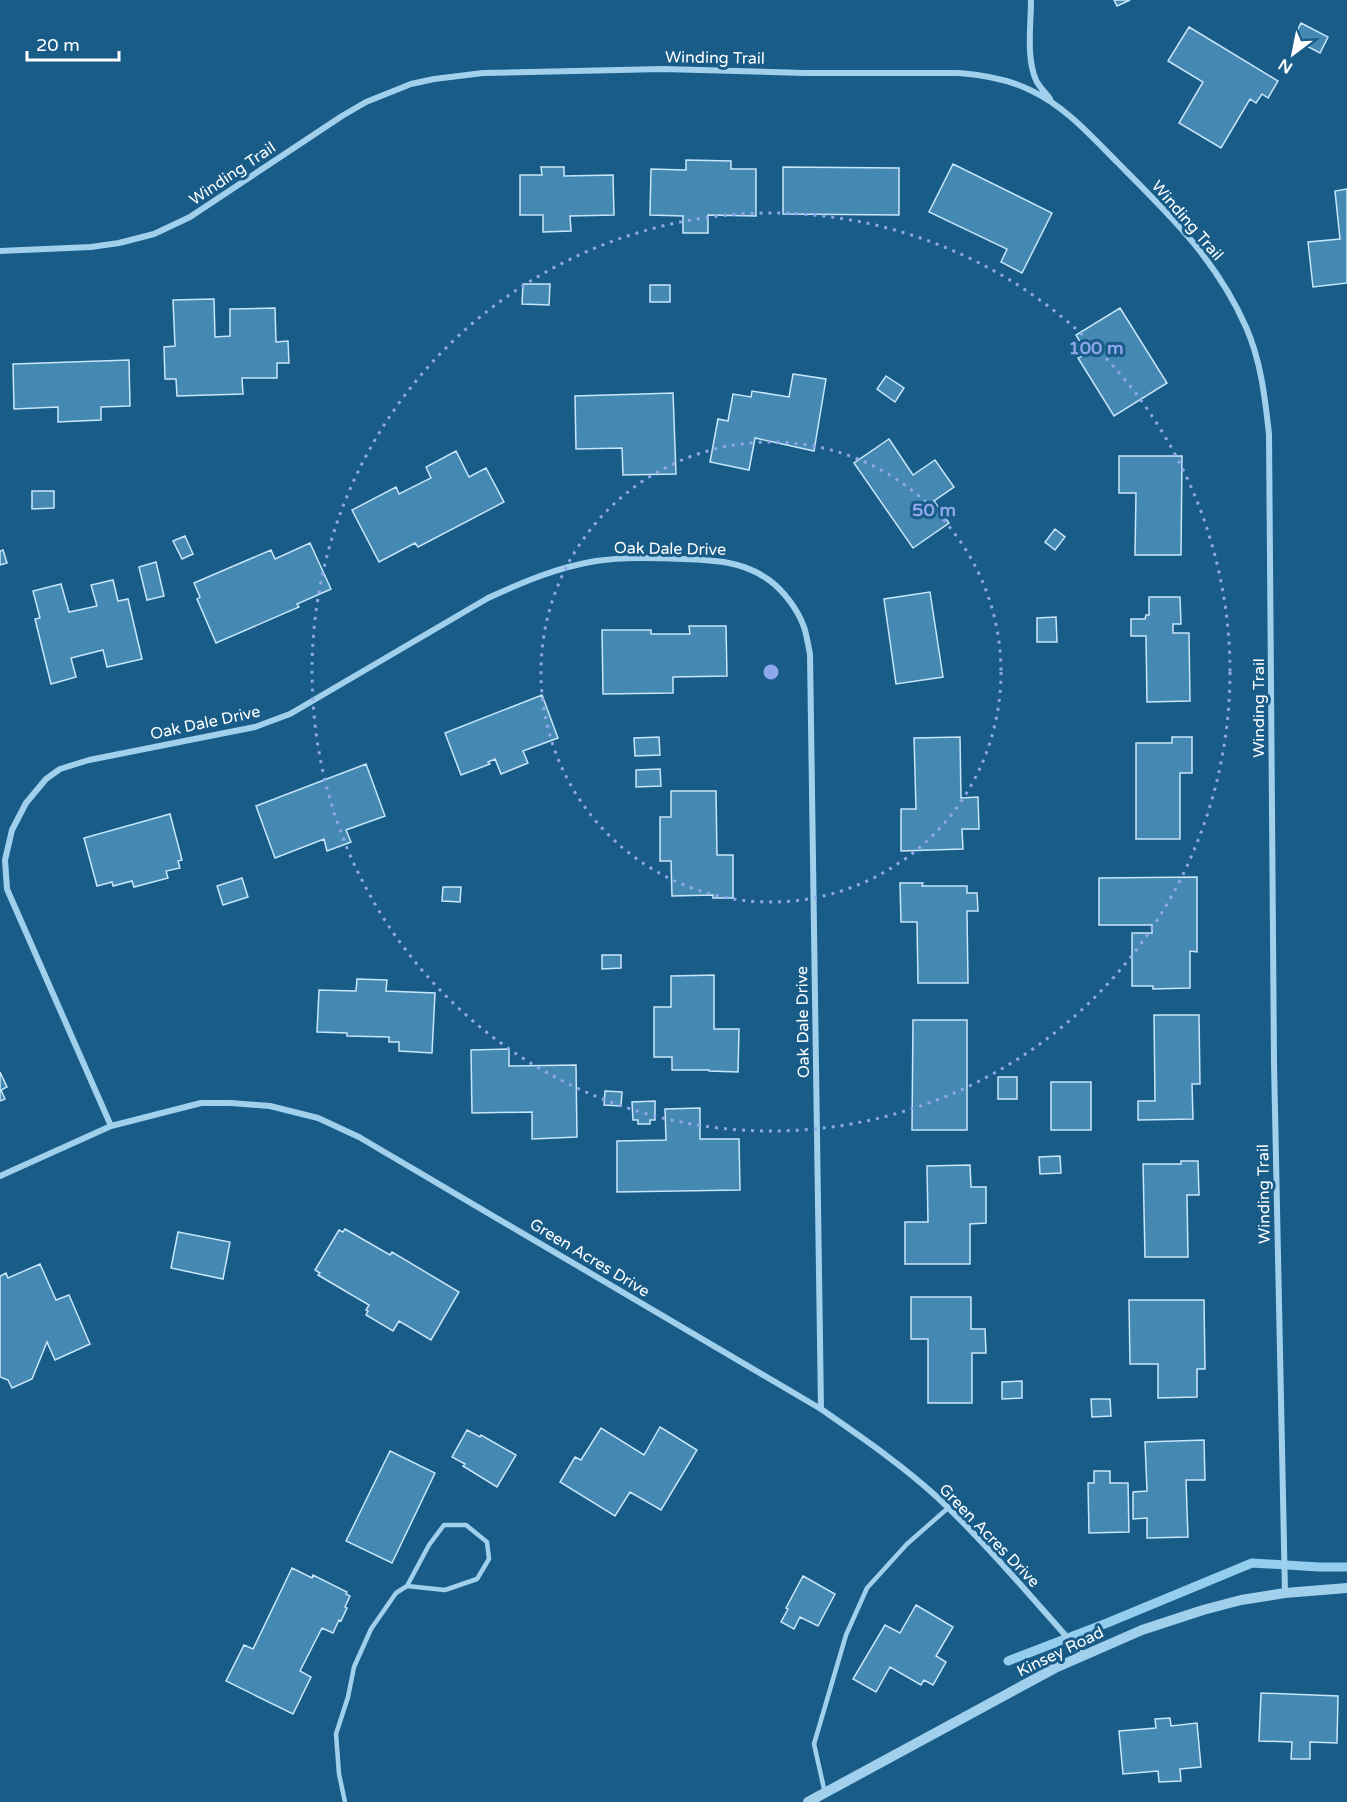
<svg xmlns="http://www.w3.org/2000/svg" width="1347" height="1802" viewBox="0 0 1347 1802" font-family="'Varela Round',sans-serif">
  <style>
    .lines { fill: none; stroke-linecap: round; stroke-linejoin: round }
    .stream { stroke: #94ceef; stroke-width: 9 }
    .building { fill: #4589b3; stroke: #c7e6fa; stroke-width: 1.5 }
    .service { stroke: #a1d0ed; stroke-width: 4.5 }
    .minor { stroke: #a1d0ed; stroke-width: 6 }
    .tertiary { stroke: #a1d0ed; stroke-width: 10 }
    .ring { fill: none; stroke: #8ea6ec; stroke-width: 3; stroke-dasharray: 3 6 }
    .labels { text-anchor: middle; stroke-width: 6; stroke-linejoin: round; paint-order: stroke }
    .street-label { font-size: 16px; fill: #fff; stroke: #195c88 }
    .centre { fill: #8ea6ec; stroke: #195c88; stroke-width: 3 }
    .ring-label { font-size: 18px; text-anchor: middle; font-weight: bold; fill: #8ea6ec; stroke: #195c88; stroke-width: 6; stroke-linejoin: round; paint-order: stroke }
  </style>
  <rect width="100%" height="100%" fill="#195c88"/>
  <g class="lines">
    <path class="stream" d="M 1008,1661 L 1107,1623 L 1252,1563 L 1319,1567 L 1347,1567"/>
  </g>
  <path class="building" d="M 1114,0 L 1130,0 L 1117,6 Z
    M 1301,23 L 1328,37 L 1320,53 L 1293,39 Z
    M 1189,27 L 1278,81 L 1268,98 L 1262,94 L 1256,103 L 1250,99 L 1221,148 L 1179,123 L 1203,82 L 1168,61 Z
    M 686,160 L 731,161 L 731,169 L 756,169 L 756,216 L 708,215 L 708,233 L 683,233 L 683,216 L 650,215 L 651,169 L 686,170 Z
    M 953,164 L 1052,213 L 1022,273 L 1001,262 L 1007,249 L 929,212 Z
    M 541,167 L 564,167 L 564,176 L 613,175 L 614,215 L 570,216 L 571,231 L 543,232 L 543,215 L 520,215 L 520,175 L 542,175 Z
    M 783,167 L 899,168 L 899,215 L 783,214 Z
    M 1347,189 L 1347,283 L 1313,287 L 1308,242 L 1340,239 L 1335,191 Z
    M 523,284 L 550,284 L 549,305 L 522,304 Z
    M 650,285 L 670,285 L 670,302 L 650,302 Z
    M 214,299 L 215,337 L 230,336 L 230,309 L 275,308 L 276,342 L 288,341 L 289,363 L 277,363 L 277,378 L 242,378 L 243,394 L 177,396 L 176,379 L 165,379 L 164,347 L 175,346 L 173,300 Z
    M 1120,308 L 1167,383 L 1114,416 L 1078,358 L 1087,353 L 1076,335 Z
    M 129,360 L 130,406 L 101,407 L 101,420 L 58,422 L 58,407 L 14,409 L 13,364 Z
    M 793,374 L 826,379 L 814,451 L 755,438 L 749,470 L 710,462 L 718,419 L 728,421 L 733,394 L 751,397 L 752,391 L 789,397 Z
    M 886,376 L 904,388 L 895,402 L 877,389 Z
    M 673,393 L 676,474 L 623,475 L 622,448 L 576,449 L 575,396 Z
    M 889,439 L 913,475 L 935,460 L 954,487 L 934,501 L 949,523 L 913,548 L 854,463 Z
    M 456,451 L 469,477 L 486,468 L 504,502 L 418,547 L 415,543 L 379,562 L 352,510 L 396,487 L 399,494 L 431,478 L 426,467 Z
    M 1119,456 L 1182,456 L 1181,555 L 1135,555 L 1136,493 L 1119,493 Z
    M 32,491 L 54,491 L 54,508 L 32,509 Z
    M 1055,529 L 1065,537 L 1055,550 L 1045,542 Z
    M 185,536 L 193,554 L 182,559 L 173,541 Z
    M 310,543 L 331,589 L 297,604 L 299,607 L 216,643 L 197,599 L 200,597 L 194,583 L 271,550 L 275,559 Z
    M 3,550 L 7,563 L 0,565 L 0,551 Z
    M 156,562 L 164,596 L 147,600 L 139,567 Z
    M 113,580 L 118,601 L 128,599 L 142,659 L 107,667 L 103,650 L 71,658 L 76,677 L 51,684 L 35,619 L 40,618 L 33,591 L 61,584 L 69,612 L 97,606 L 91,585 Z
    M 930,592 L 943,677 L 896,684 L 884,599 Z
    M 1149,597 L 1180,597 L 1181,624 L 1173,624 L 1173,633 L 1189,633 L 1190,701 L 1147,702 L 1146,636 L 1131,636 L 1131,619 L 1145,619 L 1146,615 L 1149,615 Z
    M 1056,617 L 1057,642 L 1037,642 L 1037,618 Z
    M 689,626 L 726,626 L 727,676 L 673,677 L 673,693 L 603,694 L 602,630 L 651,630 L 651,634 L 690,634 Z
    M 542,695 L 558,738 L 523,751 L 528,763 L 501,774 L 495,759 L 488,762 L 490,764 L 461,775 L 445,733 Z
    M 659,737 L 660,755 L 635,756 L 634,738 Z
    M 960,737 L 961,798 L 978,797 L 979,829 L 962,829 L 963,849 L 901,851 L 901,809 L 916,809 L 914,738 Z
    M 1172,737 L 1192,737 L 1192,773 L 1180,773 L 1180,839 L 1136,839 L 1136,743 L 1172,743 Z
    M 366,764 L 385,816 L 346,830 L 351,842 L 327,851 L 324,839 L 275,858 L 256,806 Z
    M 660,769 L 661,786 L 636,787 L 636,770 Z
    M 671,791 L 716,791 L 717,855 L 733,855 L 733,898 L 713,898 L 713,895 L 672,896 L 671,861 L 660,861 L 660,817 L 671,817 Z
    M 170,814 L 182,860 L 178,861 L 180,868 L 166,871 L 168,878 L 134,887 L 132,881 L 113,886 L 112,882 L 97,886 L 84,838 Z
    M 1197,877 L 1197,952 L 1190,951 L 1190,988 L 1153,989 L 1153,986 L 1132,986 L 1132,933 L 1152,933 L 1152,925 L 1099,925 L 1099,878 Z
    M 242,878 L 248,897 L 223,905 L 217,886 Z
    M 900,883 L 923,883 L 922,886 L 967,886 L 967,893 L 977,893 L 978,911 L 967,911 L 968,983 L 918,983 L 917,922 L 901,922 Z
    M 443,887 L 461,887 L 460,902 L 442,901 Z
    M 602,955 L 621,955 L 621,968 L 602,969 Z
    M 714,975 L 714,1029 L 739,1029 L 738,1072 L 709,1071 L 709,1070 L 672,1070 L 672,1057 L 654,1057 L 654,1007 L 671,1007 L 671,976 Z
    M 357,979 L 387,980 L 386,991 L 435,993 L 432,1053 L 399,1051 L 399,1042 L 389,1042 L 389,1037 L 347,1036 L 347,1033 L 317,1032 L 319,990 L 356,991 Z
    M 1154,1015 L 1199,1015 L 1200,1084 L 1192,1084 L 1193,1119 L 1138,1120 L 1138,1101 L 1155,1101 Z
    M 913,1020 L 967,1020 L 967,1130 L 912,1130 Z
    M 509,1049 L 509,1066 L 576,1065 L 577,1137 L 532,1139 L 532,1112 L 472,1113 L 471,1050 Z
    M 0,1072 L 7,1087 L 1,1090 L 5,1099 L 0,1101 Z
    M 998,1077 L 1017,1077 L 1017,1099 L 998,1099 Z
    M 1051,1082 L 1091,1082 L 1091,1130 L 1051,1130 Z
    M 605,1091 L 622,1092 L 621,1106 L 604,1105 Z
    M 655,1101 L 655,1120 L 650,1120 L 650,1124 L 638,1124 L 638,1120 L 633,1120 L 632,1102 Z
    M 700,1108 L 700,1139 L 739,1139 L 740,1190 L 617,1192 L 617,1141 L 666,1140 L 665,1109 Z
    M 1060,1156 L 1061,1173 L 1040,1174 L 1039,1157 Z
    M 1181,1161 L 1198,1161 L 1199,1195 L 1187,1195 L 1188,1257 L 1145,1257 L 1143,1164 L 1181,1164 Z
    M 970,1165 L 971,1187 L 986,1187 L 986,1223 L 970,1224 L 970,1264 L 905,1264 L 905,1222 L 928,1222 L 927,1166 Z
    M 345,1229 L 390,1255 L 392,1252 L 459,1292 L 431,1340 L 399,1321 L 393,1331 L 366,1315 L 368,1311 L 366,1310 L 369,1305 L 318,1275 L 320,1273 L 315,1270 L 339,1230 L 343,1232 Z
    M 178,1232 L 230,1242 L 223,1279 L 171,1268 Z
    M 40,1264 L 56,1300 L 69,1295 L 90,1344 L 55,1360 L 47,1342 L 32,1379 L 12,1388 L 8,1380 L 0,1377 L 0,1276 L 6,1273 L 8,1278 Z
    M 911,1297 L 971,1297 L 971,1329 L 985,1329 L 986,1353 L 972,1353 L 972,1403 L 928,1403 L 928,1339 L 911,1339 Z
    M 1129,1300 L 1204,1300 L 1205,1369 L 1197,1369 L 1197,1397 L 1158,1398 L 1158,1364 L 1130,1364 Z
    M 1022,1381 L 1022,1398 L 1002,1399 L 1002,1382 Z
    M 1091,1399 L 1110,1399 L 1111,1416 L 1092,1417 Z
    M 660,1427 L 697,1450 L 661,1510 L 630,1492 L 615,1516 L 560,1482 L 575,1457 L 581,1460 L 601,1428 L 644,1455 Z
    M 467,1430 L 480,1437 L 481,1435 L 516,1455 L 497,1487 L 463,1466 L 465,1464 L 452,1457 Z
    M 1204,1440 L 1205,1480 L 1186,1480 L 1188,1537 L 1147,1538 L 1147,1518 L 1133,1519 L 1133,1492 L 1147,1491 L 1145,1442 Z
    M 390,1451 L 435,1473 L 392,1563 L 346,1541 Z
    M 1094,1471 L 1110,1471 L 1110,1483 L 1128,1483 L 1129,1532 L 1089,1533 L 1088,1483 L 1094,1483 Z
    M 292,1568 L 312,1578 L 313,1575 L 347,1592 L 346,1594 L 350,1596 L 345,1607 L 347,1608 L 341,1621 L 339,1620 L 333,1633 L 322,1628 L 300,1671 L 311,1677 L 293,1714 L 226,1681 L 244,1645 L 253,1649 Z
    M 803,1576 L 835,1594 L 818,1626 L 800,1617 L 794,1629 L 781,1622 L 788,1609 L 786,1608 Z
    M 916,1605 L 953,1627 L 936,1656 L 946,1662 L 933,1685 L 924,1680 L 921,1685 L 890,1667 L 876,1692 L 853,1679 L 885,1625 L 900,1633 Z
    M 1261,1693 L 1338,1696 L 1337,1743 L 1310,1742 L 1310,1759 L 1291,1759 L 1292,1742 L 1259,1741 Z
    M 1170,1718 L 1171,1726 L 1197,1723 L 1201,1767 L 1180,1769 L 1181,1781 L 1159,1782 L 1158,1771 L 1123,1774 L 1119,1731 L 1156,1728 L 1155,1719 Z"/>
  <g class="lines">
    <path class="service" d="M 825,1793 L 814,1744 L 846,1635 L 867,1588 L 907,1544 L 948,1508
      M 345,1802 L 339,1774 L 336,1734 L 348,1697 L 354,1667 L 371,1629 L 396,1593 L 407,1586 L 429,1545 L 444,1525 L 466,1525 L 487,1542 L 489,1559 L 477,1579 L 445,1590 L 407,1586"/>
    <path class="minor" d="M 1031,0 C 1031,24 1026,58 1036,80 C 1039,87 1046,93 1050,99
      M 0,251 L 91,247 L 119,243 L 154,234 L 190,217 L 342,116 L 366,102 L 411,84 L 434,79 L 483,73 L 663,69 L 805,73 L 959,73 C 984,75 1008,79 1030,90 C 1065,106 1091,136 1118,163 C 1169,214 1216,259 1246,327 C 1261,361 1265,398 1269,434 L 1274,1062 L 1285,1593
      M 111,1126 L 7,889 L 5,860 L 12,830 L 26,803 L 46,779 L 60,769 L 89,760 L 255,727 L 290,714 L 488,598 C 523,582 558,567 596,561 C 624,557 654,558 682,559 C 714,560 743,561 769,580 C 784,591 798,610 804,627 C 807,636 808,645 810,654 L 821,1409
      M 0,1176 L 111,1126 L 201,1103 L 231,1103 L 270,1106 L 318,1118 L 359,1137 L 821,1409 C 861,1437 901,1464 937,1497 C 989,1546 1035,1602 1083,1655"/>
    <path class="tertiary" d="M 808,1802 L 1055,1668 L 1142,1630 L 1203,1610 L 1241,1600 L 1285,1593 L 1347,1588"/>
  </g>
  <g class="ring">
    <circle cx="771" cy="672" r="230"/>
    <circle cx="771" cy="672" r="459"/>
  </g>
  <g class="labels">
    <g class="street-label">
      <text transform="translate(715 57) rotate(1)" y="6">Winding Trail</text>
      <text transform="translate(232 173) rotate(-34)" y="6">Winding Trail</text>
      <text transform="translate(1188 220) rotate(49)" y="6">Winding Trail</text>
      <text transform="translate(670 548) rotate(1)" y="6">Oak Dale Drive</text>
      <text transform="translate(1258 708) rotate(-90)" y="6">Winding Trail</text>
      <text transform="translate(205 722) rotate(-12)" y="6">Oak Dale Drive</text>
      <text transform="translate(802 1022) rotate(-91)" y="6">Oak Dale Drive</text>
      <text transform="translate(1263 1194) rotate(-91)" y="6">Winding Trail</text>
      <text transform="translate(590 1257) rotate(31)" y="6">Green Acres Drive</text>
      <text transform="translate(990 1535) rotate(46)" y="6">Green Acres Drive</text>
      <text transform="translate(1060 1651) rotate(-26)" y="6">Kinsey Road</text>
    </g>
  </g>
  <circle cx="771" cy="672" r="9" class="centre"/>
  <g class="ring-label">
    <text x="1096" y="354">100 m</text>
    <text x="934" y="516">50 m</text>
  </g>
  <g transform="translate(1293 54) rotate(212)" stroke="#195c88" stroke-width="4.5" paint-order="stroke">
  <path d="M0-4.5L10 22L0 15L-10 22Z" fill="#ffffff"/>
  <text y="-9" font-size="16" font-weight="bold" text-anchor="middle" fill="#ffffff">N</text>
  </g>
  <path d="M27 51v9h92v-9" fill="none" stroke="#ffffff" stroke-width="3"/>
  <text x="36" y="51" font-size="18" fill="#ffffff" stroke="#195c88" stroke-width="4.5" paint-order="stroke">20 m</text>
</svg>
